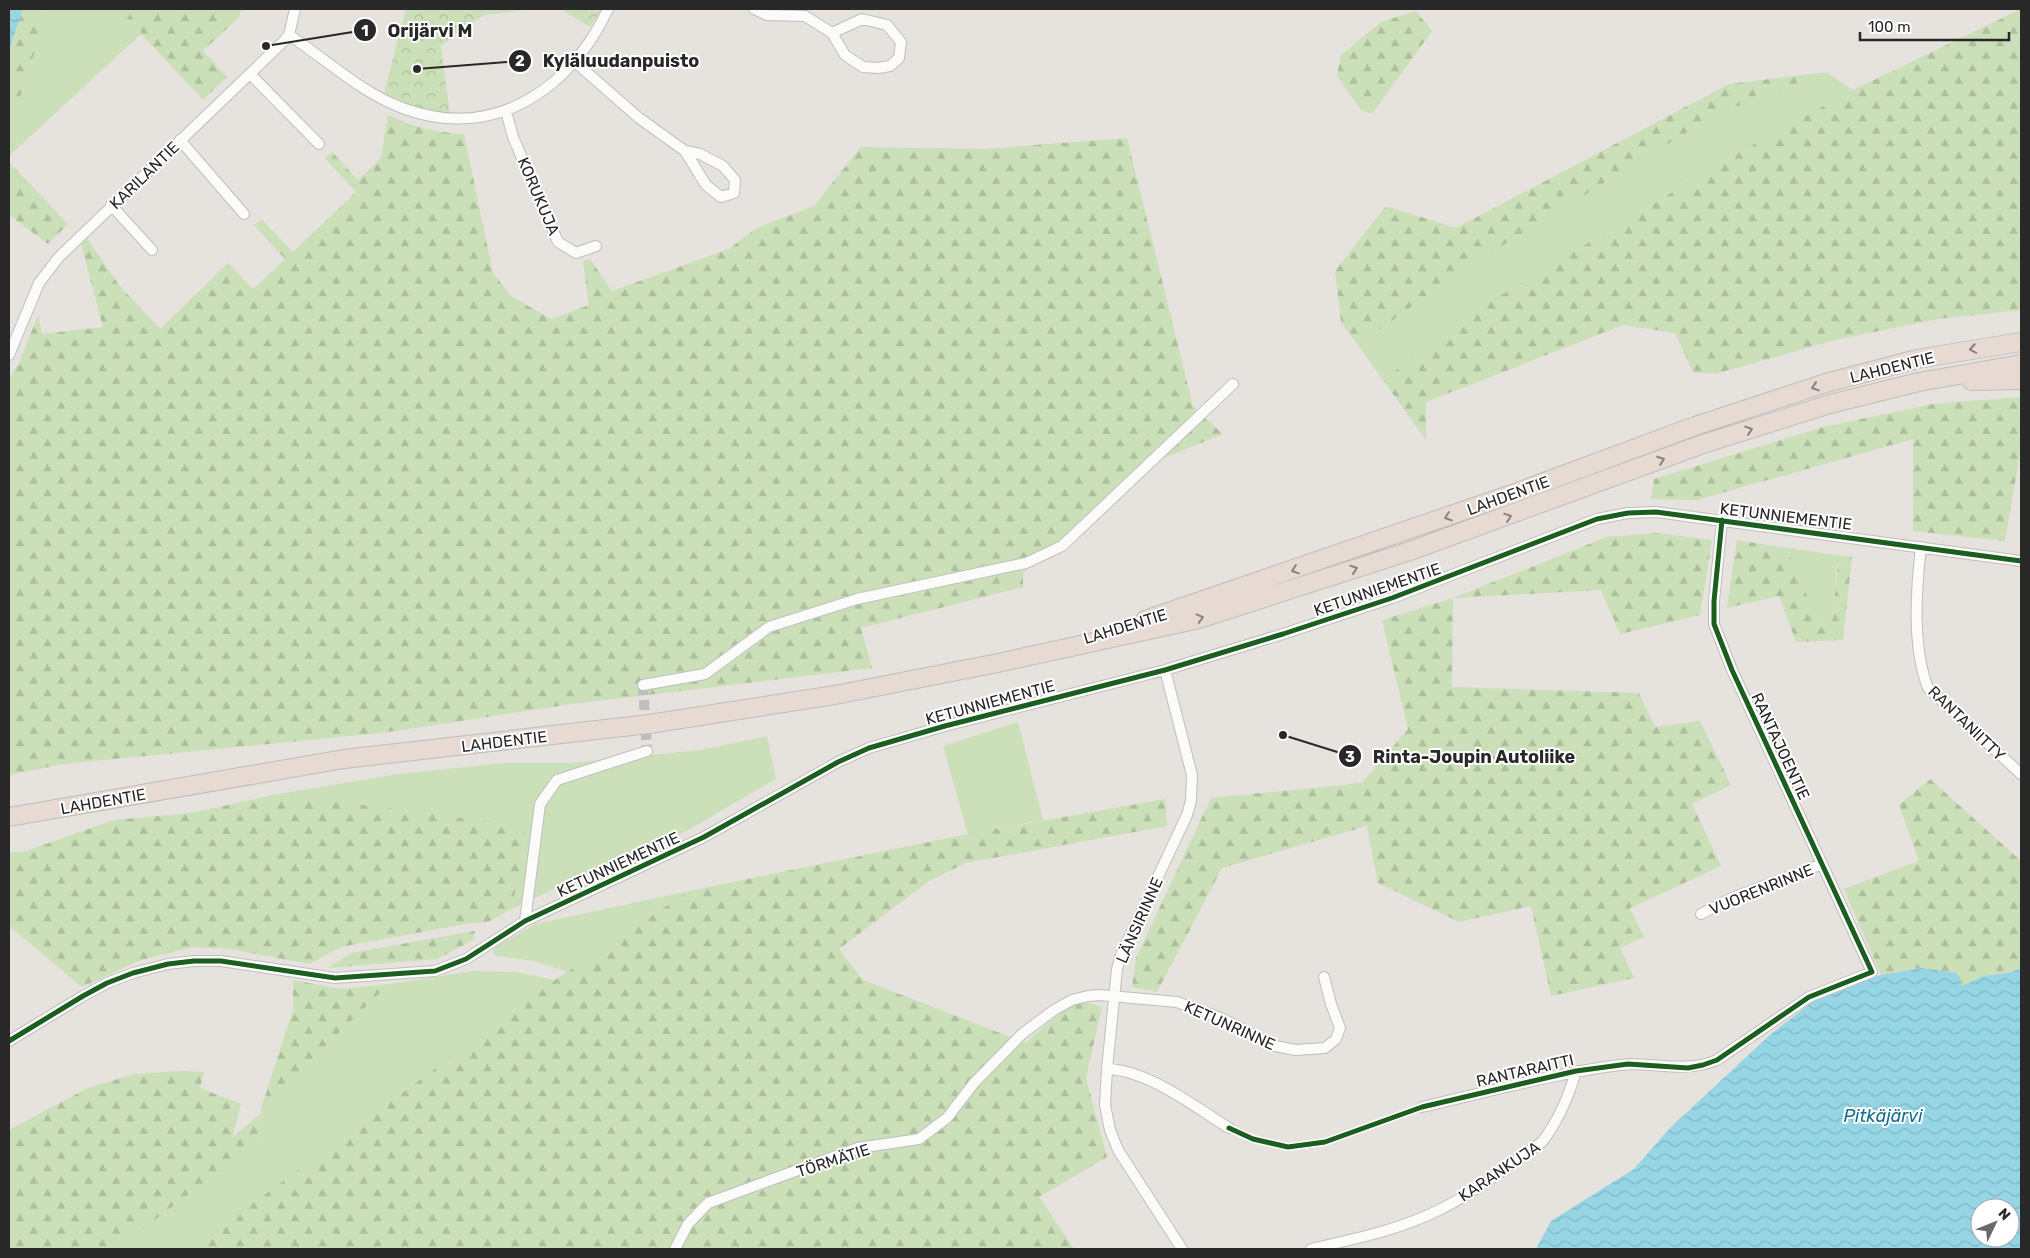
<svg xmlns="http://www.w3.org/2000/svg" width="2030" height="1258" viewBox="0 0 2030 1258" font-family="Rubik,sans-serif">
  <style>
    .grass { fill: #cbdfb8 }
    .forest { fill: url(#forest-firs) }
    .park { fill: url(#park-crowns) }
    .water { fill: url(#water-waves); fill-rule: evenodd }
    .lines { fill: none; stroke-linecap: round; stroke-linejoin: round }
    .street-tunnel { stroke: #c0bdba; stroke-width: 10; stroke-dasharray: 10 5; stroke-linecap: butt }
    .street-casing { stroke: #c0bebf; stroke-width: 12 }
    .highway-casing { stroke: #bfbdbc; stroke-width: 20 }
    .street { stroke: #fbfbfa; stroke-width: 10 }
    .highway { stroke: #e7dad3; stroke-width: 18 }
    .cycleway-casing { stroke: #fff; stroke-width: 8 }
    .cycleway { stroke: #1b5e20; stroke-width: 5 }
    .oneway { stroke: #88817e }
    .labels { text-anchor: middle; stroke-width: 4; stroke-linejoin: round; paint-order: stroke }
    .street-label { font-size: 16px; fill: #282828; stroke: #fff }
    .water-label { font-size: 18px; font-style: italic; fill: #156d8e; stroke: #fff }
    .leader { fill: none; stroke: #282828; stroke-width: 2 }
    .callout-dot { fill: #282828; stroke: #fff; stroke-width: 2 }
    .mark-label { font-size: 15px; text-anchor: middle; font-weight: bold; fill: #fff }
    .callout-label { font-size: 18px; text-anchor: middle; font-weight: bold; fill: #282828; stroke: #fff; stroke-width: 4; stroke-linejoin: round; paint-order: stroke }
  </style>
  <defs>
    <pattern id="forest-firs" width="22" height="20" patternUnits="userSpaceOnUse" patternTransform="scale(1.25)"><rect width="22" height="20" fill="#cbdfb8"/><path d="M5 1l3.5 6h-7zM16 11l3.5 6h-7z" fill="#aebf9e"/></pattern>
    <pattern id="park-crowns" width="20" height="18" patternUnits="userSpaceOnUse" patternTransform="scale(1.25)"><rect width="20" height="18" fill="#cbdfb8"/><path d="M2 6a3 3 0 1 1 6 0M12 15a3 3 0 1 1 6 0" fill="none" stroke="#aebf9e"/></pattern>
    <pattern id="water-waves" width="16" height="10" patternUnits="userSpaceOnUse" patternTransform="scale(1.25)"><rect width="16" height="10" fill="#95d5e4"/><path d="M0 5q4-4 8 0t8 0" fill="none" stroke="#80b7c4"/></pattern>
  </defs>
  <rect width="100%" height="100%" fill="#e6e2de"/>
  <path class="grass" d="M 47,9 L 111,9 L 110,18 L 139,20 L 141,34 L 9,156 L 9,131 L 32,61 Z
    M 1826,72 L 1853,90 L 1736,154 L 1483,306 L 1383,380 L 1358,345 L 1469,266 L 1715,115 Z
    M 1787,548 L 1852,557 L 1837,564 L 1832,623 L 1819,624 Z
    M 1018,722 L 1043,820 L 968,834 L 943,746 Z
    M 767,736 L 776,779 L 681,834 L 567,882 L 512,909 L 527,826 L 278,794 L 398,774 L 505,763 L 570,763 L 701,750 Z
    M 689,891 L 567,972 L 536,961 L 495,956 L 493,951 L 497,946 L 535,924 Z
    M 473,971 L 515,972 L 555,980 L 192,1249 L 115,1249 L 257,1144 L 261,1109 L 389,984 Z"/>
  <path class="forest" d="M 23,9 L 47,9 L 32,61 L 9,131 L 9,50 Z
    M 111,9 L 242,9 L 238,18 L 203,51 L 227,77 L 203,100 L 141,34 L 139,20 L 109,18 Z
    M 2021,9 L 2021,310 L 1938,319 L 1835,340 L 1715,374 L 1693,372 L 1675,333 L 1623,325 L 1426,402 L 1426,440 L 1383,380 L 1483,306 L 1736,154 L 1853,90 Z
    M 1416,11 L 1432,31 L 1372,114 L 1361,110 L 1337,76 L 1341,55 L 1381,22 Z
    M 1826,72 L 1715,115 L 1469,266 L 1358,345 L 1341,322 L 1335,271 L 1386,206 L 1456,228 L 1729,84 Z
    M 388,115 C 414,127 436,133 464,134 L 493,273 L 511,296 L 551,319 L 589,305 L 583,261 L 590,259 L 612,291 L 729,249 L 757,228 L 814,206 L 861,147 L 985,149 L 1127,138 L 1193,406 L 1223,434 L 1149,464 L 1023,573 L 1023,587 L 861,628 L 872,668 L 572,704 L 381,733 L 63,764 L 9,775 L 9,379 L 19,363 L 38,315 L 42,334 L 103,327 L 81,244 L 87,238 L 119,285 L 160,329 L 228,263 L 253,289 L 285,259 L 254,225 L 261,219 L 293,252 L 356,192 L 325,158 L 332,152 L 358,180 L 381,158 Z
    M 9,162 L 68,224 L 48,244 L 9,215 Z
    M 2021,397 L 2021,447 L 2005,541 L 1913,531 L 1913,439 L 1697,500 L 1651,499 L 1654,479 L 1823,427 L 1933,404 Z
    M 1656,533 L 1712,540 L 1700,615 L 1620,634 L 1601,590 L 1453,598 L 1452,687 L 1639,693 L 1655,727 L 1700,721 L 1731,785 L 1692,804 L 1721,866 L 1630,908 L 1644,937 L 1620,948 L 1634,978 L 1551,996 L 1531,906 L 1459,922 L 1378,883 L 1367,826 L 1222,868 L 1157,992 L 1132,987 L 1136,958 L 1211,798 L 1362,783 L 1408,729 L 1382,620 L 1453,598 L 1607,537 Z
    M 1737,540 L 1787,548 L 1819,624 L 1832,623 L 1838,564 L 1852,557 L 1843,640 L 1796,642 L 1779,596 L 1727,608 Z
    M 1930,779 L 2021,861 L 2021,969 L 2007,973 L 1983,976 L 1962,986 L 1957,973 L 1921,968 L 1881,975 L 1844,889 L 1919,861 L 1899,805 Z
    M 278,794 L 527,826 L 512,909 L 488,922 L 470,923 L 341,947 L 309,964 L 229,949 L 193,947 L 138,961 L 82,987 L 9,926 L 9,852 L 23,852 L 114,820 L 191,813 Z
    M 1165,799 L 1167,826 L 966,863 L 929,881 L 839,949 L 863,980 L 1026,1043 C 1039,1031 1064,1005 1083,1003 C 1089,1002 1096,1006 1102,1007 L 1086,1078 L 1107,1157 L 1039,1197 L 1074,1249 L 191,1249 L 555,980 L 689,891 L 968,834 Z
    M 475,931 L 473,940 L 437,959 L 328,968 L 351,953 Z
    M 293,980 L 341,989 L 389,984 L 261,1109 L 293,1009 Z
    M 180,1071 L 204,1072 L 200,1088 L 241,1104 L 232,1138 L 260,1114 L 257,1144 L 115,1249 L 9,1249 L 9,1130 L 88,1088 L 134,1074 Z"/>
  <path class="park" d="M 406,9 L 532,9 L 484,15 L 441,45 L 450,115 L 412,107 L 384,93 Z
    M 561,9 L 602,9 L 590,27 Z"/>
  <path class="water" d="M 9,9 L 23,9 L 9,50 Z
    M 1921,968 L 1957,973 L 1962,986 L 1983,976 L 2007,973 L 2021,969 L 2021,1249 L 1536,1249 L 1551,1221 L 1634,1169 L 1669,1129 L 1771,1034 L 1821,995 L 1881,975 ZM 1980,1208 L 2010,1208 L 2010,1238 L 1980,1238 Z"/>
  <g class="lines">
    <path class="street-tunnel" d="M 643,685 L 647,751"/>
    <defs>
      <path id="street" d="M 754,9 L 767,15 L 805,16 L 832,33 L 845,55 L 863,67 L 878,68 L 890,66 L 899,58 L 901,42 L 887,25 L 862,19 L 832,33
        M 289,35 C 327,60 361,93 405,109 C 494,141 571,89 608,9
        M 575,62 L 639,118 L 685,151 L 700,154 L 723,166 L 735,180 L 734,193 L 721,197 L 706,185 L 685,151
        M 250,74 L 319,144
        M 506,111 L 513,137 L 558,242 L 576,253 L 596,246
        M 180,140 L 244,214
        M 111,205 L 152,250
        M 9,355 L 39,283 L 59,257 L 284,41 L 289,35 L 295,9
        M 1921,547 C 1916,590 1912,647 1928,688 L 2021,774
        M 1165,670 L 1192,775 L 1191,801 L 1187,815 L 1121,955 L 1117,969 L 1107,1069 L 1105,1105 L 1110,1130 L 1118,1150 L 1182,1249
        M 643,685 L 705,674 L 769,627 L 857,599 L 1026,563 L 1062,546 L 1233,384
        M 1701,914 L 1732,898 L 1822,864
        M 525,921 L 540,804 L 557,780 L 647,751
        M 9,1041 L 83,996 L 107,983 L 133,973 L 168,964 L 194,961 L 221,961 L 335,978 L 435,971 L 466,959 L 525,921 L 704,837 L 838,762 L 869,748 L 945,726 L 1165,670 L 1283,634 L 1392,598 L 1597,519 L 1628,513 L 1656,512 L 2021,561
        M 1107,1069 C 1148,1070 1195,1107 1229,1128
        M 1422,1107 C 1487,1092 1552,1074 1619,1065 C 1653,1061 1683,1074 1717,1060 L 1809,997 L 1872,972 L 1732,670 L 1714,624 L 1714,601 L 1722,520
        M 675,1249 L 688,1224 L 708,1203 L 858,1148 L 919,1139 L 947,1118 L 974,1083 L 1022,1034 L 1054,1010 L 1072,1000 L 1088,996 L 1099,995 L 1177,1002 L 1223,1019 L 1275,1046 L 1296,1050 L 1325,1048 L 1336,1039 L 1340,1028 L 1331,1004 L 1324,977
        M 1311,1249 C 1354,1239 1399,1230 1439,1210 C 1476,1192 1509,1165 1542,1142 C 1558,1121 1569,1096 1576,1071"/>
      <path id="highway" d="M 1972,381 L 2021,380
        M 1145,620 L 1512,494 L 1695,426 L 1826,383 L 1917,359 L 2021,342
        M 9,817 L 344,759 L 649,724 L 835,695 L 998,663 L 1199,619 L 1410,551 L 1703,444 L 1830,404 L 1919,382 L 2021,364"/>
    </defs>
    <use href="#street" class="street-casing"/>
    <use href="#highway" class="highway-casing"/>
    <use href="#street" class="street"/>
    <use href="#highway" class="highway"/>
    <defs>
      <path id="cycleway" d="M 9,1041 L 83,996 L 107,983 L 133,973 L 168,964 L 194,961 L 221,961 L 335,978 L 435,971 L 466,959 L 525,921 L 704,837 L 838,762 L 869,748 L 945,726 L 1165,670 L 1283,634 L 1392,598 L 1597,519 L 1628,513 L 1656,512 L 2021,561
        M 1229,1128 L 1253,1139 L 1288,1147 L 1325,1142 L 1422,1107 L 1576,1071 L 1628,1064 L 1688,1068 L 1703,1065 L 1717,1060 L 1809,997 L 1872,972 L 1732,670 L 1714,624 L 1714,601 L 1722,520"/>
    </defs>
    <use href="#cycleway" class="cycleway-casing"/>
    <use href="#cycleway" class="cycleway"/>
  </g>
  <defs><path id="oneway-chevron" d="M-2-3.5L2.5 0L-2 3.5" fill="none" stroke-width="1.6" stroke-linecap="round" stroke-linejoin="round" transform="scale(1.25)"/></defs>
  <g class="oneway">
    <use href="#oneway-chevron" transform="translate(1973 349) rotate(170)"/>
    <use href="#oneway-chevron" transform="translate(1815 387) rotate(162)"/>
    <use href="#oneway-chevron" transform="translate(1749 430) rotate(-18)"/>
    <use href="#oneway-chevron" transform="translate(1661 460) rotate(-20)"/>
    <use href="#oneway-chevron" transform="translate(1448 517) rotate(161)"/>
    <use href="#oneway-chevron" transform="translate(1508 517) rotate(-19)"/>
    <use href="#oneway-chevron" transform="translate(1354 569) rotate(-18)"/>
    <use href="#oneway-chevron" transform="translate(1295 570) rotate(161)"/>
    <use href="#oneway-chevron" transform="translate(1200 618) rotate(-15)"/>
  </g>
  <g class="labels">
    <g class="street-label">
      <text transform="translate(144 175) rotate(-44)" y="6">KARILANTIE</text>
      <text transform="translate(539 196) rotate(67)" y="6">KORUKUJA</text>
      <text transform="translate(1892 367) rotate(-14)" y="6">LAHDENTIE</text>
      <text transform="translate(1508 495) rotate(-20)" y="6">LAHDENTIE</text>
      <text transform="translate(1786 516) rotate(7)" y="6">KETUNNIEMENTIE</text>
      <text transform="translate(1377 589) rotate(-19)" y="6">KETUNNIEMENTIE</text>
      <text transform="translate(1125 626) rotate(-17)" y="6">LAHDENTIE</text>
      <text transform="translate(990 702) rotate(-15)" y="6">KETUNNIEMENTIE</text>
      <text transform="translate(1967 723) rotate(44)" y="6">RANTANIITTY</text>
      <text transform="translate(504 741) rotate(-7)" y="6">LAHDENTIE</text>
      <text transform="translate(1781 746) rotate(65)" y="6">RANTAJOENTIE</text>
      <text transform="translate(103 801) rotate(-10)" y="6">LAHDENTIE</text>
      <text transform="translate(618 864) rotate(-25)" y="6">KETUNNIEMENTIE</text>
      <text transform="translate(1761 889) rotate(-22)" y="6">VUORENRINNE</text>
      <text transform="translate(1139 920) rotate(-66)" y="6">LÄNSIRINNE</text>
      <text transform="translate(1230 1025) rotate(24)" y="6">KETUNRINNE</text>
      <text transform="translate(1525 1070) rotate(-13)" y="6">RANTARAITTI</text>
      <text transform="translate(833 1160) rotate(-18)" y="6">TÖRMÄTIE</text>
      <text transform="translate(1499 1171) rotate(-34)" y="6">KARANKUJA</text>
    </g>
    <g class="water-label">
      <text x="1883" y="1122">Pitkäjärvi</text>
    </g>
  </g>
  <path class="leader" d="M266 46L365 30M417 69L520 61M1283 735L1350 756"/>
  <g class="callout-dot">
    <circle cx="266" cy="46" r="5"/>
    <circle cx="417" cy="69" r="5"/>
    <circle cx="1283" cy="735" r="5"/>
    <circle cx="365" cy="30" r="12"/>
    <circle cx="520" cy="61" r="12"/>
    <circle cx="1350" cy="756" r="12"/>
  </g>
  <g class="mark-label">
    <text x="365" y="36">1</text>
    <text x="520" y="66">2</text>
    <text x="1350" y="762">3</text>
  </g>
  <g class="callout-label">
    <text x="430" y="37">Orijärvi M</text>
    <text x="621" y="67">Kyläluudanpuisto</text>
    <text x="1474" y="763">Rinta-Joupin Autoliike</text>
  </g>
  <rect width="2030" height="1258" fill="none" stroke="#282828" stroke-width="20"/>
  <g transform="translate(1995 1223) rotate(47)"><circle r="24" fill="#ffffff" stroke="#a9a9a9"/>
  <path d="M0-4L9 19L0 12L-9 19Z" fill="#6a6968"/>
  <text y="-8" font-size="14" font-weight="bold" text-anchor="middle" fill="#282828">N</text>
  </g>
  <path d="M1860 32v8h149v-8" fill="none" stroke="#282828" stroke-width="2.5"/>
  <text x="1868" y="32" font-size="15" fill="#282828" stroke="#ffffff" stroke-width="4" paint-order="stroke">100 m</text>
</svg>
